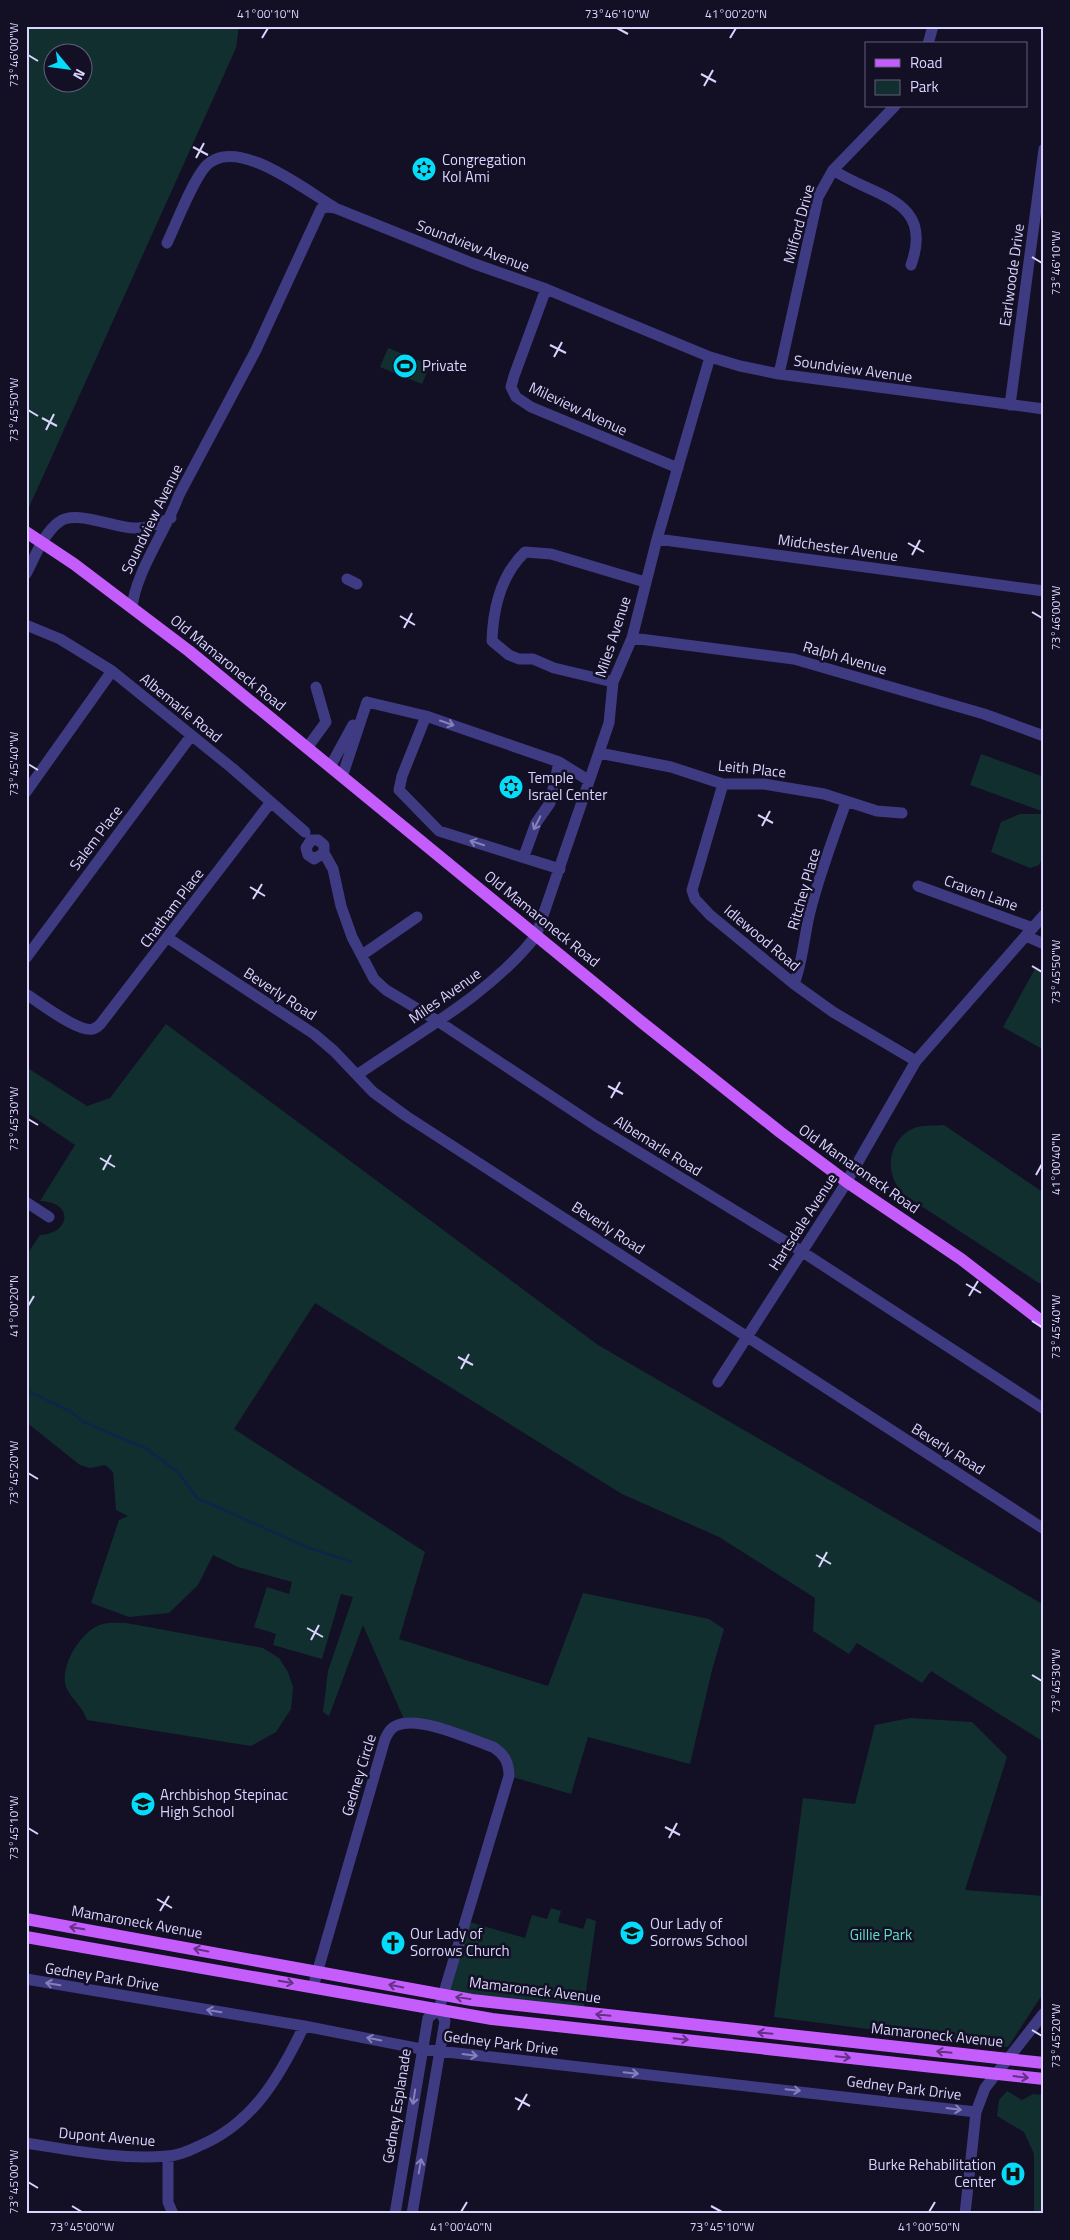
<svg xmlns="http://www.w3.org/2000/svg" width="1070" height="2240" viewBox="0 0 1070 2240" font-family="'Titillium Web',sans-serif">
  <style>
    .green { fill: #122f2f; fill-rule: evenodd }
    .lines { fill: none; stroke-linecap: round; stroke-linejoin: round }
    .stream { stroke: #0f2449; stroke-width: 2.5 }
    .minor { stroke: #3f3b83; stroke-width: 11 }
    .major { stroke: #c55dfd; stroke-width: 12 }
    .oneway { stroke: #8580ba }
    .oneway2 { stroke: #633286 }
    .ticks { fill: none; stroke: #dad4fe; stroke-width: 2 }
    .labels { text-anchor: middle; stroke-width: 5; stroke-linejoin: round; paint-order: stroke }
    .poi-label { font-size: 15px; fill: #dad4fe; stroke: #130f25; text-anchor: start }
    .street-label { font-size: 15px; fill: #dad4fe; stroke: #130f25 }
    .park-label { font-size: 15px; fill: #60dec1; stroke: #130f25 }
    .neatline { fill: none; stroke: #dad4fe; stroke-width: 2 }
    .ticks-label { font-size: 12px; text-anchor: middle; fill: #dad4fe }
  </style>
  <rect width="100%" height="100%" fill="#130f25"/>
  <path class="green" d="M 26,26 L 239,26 L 236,48 L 26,514 ZM 52,52 L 82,52 L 82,82 L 52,82 Z
    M 388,348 L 430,365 L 422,384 L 380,367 Z
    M 981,754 L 1044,777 L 1044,812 L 970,785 Z
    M 1020,814 L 1044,814 L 1044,854 L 1039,865 L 1030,868 L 991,852 L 1001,822 Z
    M 1036,967 L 1044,971 L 1044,1050 L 1003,1027 Z
    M 166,1024 L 598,1345 L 1044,1605 L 1044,1742 L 931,1671 L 922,1683 L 857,1643 L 849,1654 L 813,1631 L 815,1598 L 719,1537 L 622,1494 L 315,1303 L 234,1429 L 425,1552 L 399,1639 L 548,1686 L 583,1593 L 709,1619 L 724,1629 L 712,1670 L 690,1764 L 588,1737 L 571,1794 L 509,1776 L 499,1751 L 406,1724 L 363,1625 L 329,1716 L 323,1712 L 328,1671 L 353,1597 L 341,1594 L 322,1659 L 273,1645 L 276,1634 L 254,1627 L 267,1587 L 289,1594 L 292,1582 L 238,1567 L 213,1555 L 198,1585 L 169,1613 L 129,1617 L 91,1603 L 119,1520 L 128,1516 L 116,1510 L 113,1472 L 105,1465 L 90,1468 L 80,1465 L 26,1422 L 26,1256 L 40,1235 C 70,1234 75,1202 40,1201 L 75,1145 L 26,1112 L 26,1067 L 87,1106 L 110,1098 Z
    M 944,1125 L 1044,1193 L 1044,1284 L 1039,1283 L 903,1194 C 900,1189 894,1183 893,1177 C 886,1157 896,1134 917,1127 C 925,1125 936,1126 944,1125 Z
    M 126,1623 L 263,1648 L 279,1658 L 288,1672 L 293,1687 L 291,1709 L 276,1732 L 251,1746 L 87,1720 C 83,1707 71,1699 66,1687 C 59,1666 82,1629 103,1624 C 110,1622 119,1623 126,1623 Z
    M 910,1718 L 972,1722 L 1007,1757 L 965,1890 L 1044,1896 L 1044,1992 L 1008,2047 L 774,2017 L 803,1798 L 855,1804 L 875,1725 Z
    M 551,1908 L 561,1911 L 558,1922 L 583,1929 L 587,1918 L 596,1921 L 583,2012 L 443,1995 L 466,1921 L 525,1938 L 532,1915 L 547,1919 Z
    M 1007,2091 L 1022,2100 L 1033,2094 L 1044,2095 L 1044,2214 L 1034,2214 L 1034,2154 L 1024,2132 L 997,2116 L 999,2100 Z"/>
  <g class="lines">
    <path class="stream" d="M 26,1390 L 70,1411 L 84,1422 L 147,1449 L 178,1472 L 197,1498 L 309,1548 L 352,1562"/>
    <path class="minor" d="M 928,44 L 933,26
      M 833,170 C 874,197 935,199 911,265
      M 167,243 C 177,222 191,184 205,167 C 234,133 305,190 334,207
      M 546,289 L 514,376 L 511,387 L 516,397 L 531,407 L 678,468
      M 779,374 L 818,197 L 833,170 L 895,106
      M 1010,405 L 1044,149
      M 657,539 L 1044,591
      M 26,574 C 35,557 43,534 59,522 C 75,509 114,528 134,528 C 147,529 159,523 171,518
      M 347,579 L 357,584
      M 132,608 C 135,573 166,531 179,495 L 256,350 L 321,209 L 327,207 L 335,208 L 472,263 L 546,289 L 710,357 L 740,366 L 779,374 L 1044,409
      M 26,625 L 60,639 L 112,671 L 232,768 L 305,832
      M 632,638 L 794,659 L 984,714 L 1044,736
      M 613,682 L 554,668 L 533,659 L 519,659 L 509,655 L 492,641 C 493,609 501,575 525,552 L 551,554 L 645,582
      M 367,702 L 426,716
      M 307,748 L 326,722 L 316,687
      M 599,753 L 671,767 L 723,784 L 764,784 L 824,794 L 877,811 L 902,813
      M 330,767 L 353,725
      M 342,777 L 367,702
      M 723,784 L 692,890 L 695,899 L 710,915 L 794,984 L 833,1012 L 916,1061
      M 26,792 L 112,671
      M 324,853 L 314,859 L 308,855 L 306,848 L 311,840 L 318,840 L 324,845 L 324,853 L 333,869 L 341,906 L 352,937 L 374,979 L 386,990 L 436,1020 L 596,1126 L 801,1251 L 1044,1409
      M 524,856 L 536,823 L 550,803 L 559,762
      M 560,869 L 439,831 L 399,790 L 402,776 L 426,716 L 559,762 L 588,780
      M 918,886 L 1033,928
      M 1026,936 L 1044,944
      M 168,938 L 314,1034 L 334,1051 L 373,1092 L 406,1116 L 1044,1529
      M 362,955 L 417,917
      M 26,958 L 191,736
      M 794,984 C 803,961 804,936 810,912 C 819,875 833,839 846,802
      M 26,994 C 39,1002 78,1033 93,1029 C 96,1028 100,1025 102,1022 L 271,802
      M 357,1075 C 419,1032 489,995 536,936 L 609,723 L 613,682 L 632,638 L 657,539 L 710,357
      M 26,1202 L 49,1217
      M 718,1382 L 843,1188 L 916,1061 L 1044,915
      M 26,1979 L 304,2026 L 421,2049 L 976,2112
      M 313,1987 L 385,1739 C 388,1733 391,1727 398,1725 C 420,1716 470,1739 493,1747 C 504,1754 509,1762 509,1776 L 439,2009 L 428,2018 L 395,2214
      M 26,2143 C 72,2150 120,2160 167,2156 C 178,2156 189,2151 199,2146 C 253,2124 280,2076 304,2026
      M 168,2156 L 168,2202 L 173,2214
      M 412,2214 L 445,2021 L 439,2009
      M 965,2214 L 976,2112 L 985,2088 L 1044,2013"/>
    <path class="major" d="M 26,532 L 74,564 L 189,651 L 644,1024 L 780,1132 L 847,1182 L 961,1259 L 1044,1323
      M 26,1919 L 472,2000 L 1044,2063
      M 26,1937 L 492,2019 L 1044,2079"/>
  </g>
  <defs><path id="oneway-shaft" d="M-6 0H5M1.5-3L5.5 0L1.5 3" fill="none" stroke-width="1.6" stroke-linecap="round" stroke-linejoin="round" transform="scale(1.25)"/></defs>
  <g class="oneway">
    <use href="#oneway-shaft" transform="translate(447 723) rotate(19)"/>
    <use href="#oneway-shaft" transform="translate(537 823) rotate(117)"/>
    <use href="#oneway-shaft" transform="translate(477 843) rotate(-162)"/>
    <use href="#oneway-shaft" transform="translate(53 1984) rotate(-171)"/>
    <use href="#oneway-shaft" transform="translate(214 2011) rotate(-171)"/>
    <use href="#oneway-shaft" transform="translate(374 2039) rotate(-169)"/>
    <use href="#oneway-shaft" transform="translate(470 2055) rotate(7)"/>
    <use href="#oneway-shaft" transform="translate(631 2073) rotate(6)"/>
    <use href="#oneway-shaft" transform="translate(793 2090) rotate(6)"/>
    <use href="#oneway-shaft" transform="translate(414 2097) rotate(99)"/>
    <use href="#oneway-shaft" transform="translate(954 2109) rotate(7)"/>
    <use href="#oneway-shaft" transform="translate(420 2166) rotate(-80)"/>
  </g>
  <g class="oneway2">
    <use href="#oneway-shaft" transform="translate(77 1928) rotate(-170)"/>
    <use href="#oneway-shaft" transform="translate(201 1950) rotate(-169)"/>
    <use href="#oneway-shaft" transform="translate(286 1982) rotate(10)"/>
    <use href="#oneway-shaft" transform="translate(396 1986) rotate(-169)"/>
    <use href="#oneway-shaft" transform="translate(463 1998) rotate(-172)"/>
    <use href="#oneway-shaft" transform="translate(603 2015) rotate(-174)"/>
    <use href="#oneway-shaft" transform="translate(765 2033) rotate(-174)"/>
    <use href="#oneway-shaft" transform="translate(681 2039) rotate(6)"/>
    <use href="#oneway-shaft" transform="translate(944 2052) rotate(-174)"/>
    <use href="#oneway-shaft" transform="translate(843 2057) rotate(6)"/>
    <use href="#oneway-shaft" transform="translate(1021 2077) rotate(7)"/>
  </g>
  <path class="ticks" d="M 617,28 L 628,34M 262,38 L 268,28M 730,38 L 736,28M 28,55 L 38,61M 701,74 L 716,82M 704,86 L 713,70M 193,147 L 208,155M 196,158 L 204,143M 1032,257 L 1042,263M 550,345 L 566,353M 554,357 L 562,342M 28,410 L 38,416M 42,418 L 57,426M 46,430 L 54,414M 908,543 L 924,552M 912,555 L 920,540M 1032,612 L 1042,618M 400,616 L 415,625M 404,628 L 412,613M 28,764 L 38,770M 758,815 L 773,823M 762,826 L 770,811M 250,887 L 265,896M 253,899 L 262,884M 1032,966 L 1042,972M 608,1086 L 623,1094M 611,1098 L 620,1082M 28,1119 L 38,1125M 100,1158 L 115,1167M 103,1170 L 111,1155M 1036,1175 L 1042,1164M 966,1284 L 981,1293M 969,1296 L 978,1281M 28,1306 L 34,1296M 1032,1321 L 1042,1327M 458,1357 L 473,1365M 461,1369 L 469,1354M 28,1473 L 38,1479M 816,1555 L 831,1564M 819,1567 L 827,1552M 307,1628 L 323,1637M 311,1640 L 319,1625M 1032,1675 L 1042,1681M 665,1827 L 680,1835M 28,1828 L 38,1834M 669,1838 L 677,1823M 157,1899 L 172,1908M 160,1911 L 169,1896M 1032,2030 L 1042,2036M 515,2098 L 530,2106M 518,2110 L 527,2094M 28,2182 L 38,2188M 72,2206 L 82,2212M 711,2206 L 722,2212M 461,2212 L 467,2202M 929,2212 L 935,2202"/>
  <defs>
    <symbol id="synagogue-disc" viewBox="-11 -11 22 22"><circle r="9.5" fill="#04dcfa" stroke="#130f25"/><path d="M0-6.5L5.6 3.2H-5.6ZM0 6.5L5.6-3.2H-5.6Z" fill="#111"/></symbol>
    <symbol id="stadium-disc" viewBox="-11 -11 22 22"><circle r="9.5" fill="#04dcfa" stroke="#130f25"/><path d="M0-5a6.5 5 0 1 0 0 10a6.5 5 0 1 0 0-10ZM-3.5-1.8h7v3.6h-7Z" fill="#111"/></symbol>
    <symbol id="school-disc" viewBox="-11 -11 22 22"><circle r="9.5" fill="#04dcfa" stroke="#130f25"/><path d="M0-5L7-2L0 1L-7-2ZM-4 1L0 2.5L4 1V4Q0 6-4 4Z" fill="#111"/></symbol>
    <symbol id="church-disc" viewBox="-11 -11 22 22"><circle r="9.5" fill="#04dcfa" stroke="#130f25"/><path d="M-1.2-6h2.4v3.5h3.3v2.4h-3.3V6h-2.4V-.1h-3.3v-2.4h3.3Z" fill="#111"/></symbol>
    <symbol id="hospital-disc" viewBox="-11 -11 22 22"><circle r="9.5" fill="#04dcfa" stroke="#130f25"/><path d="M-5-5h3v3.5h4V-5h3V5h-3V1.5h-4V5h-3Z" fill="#111"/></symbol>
  </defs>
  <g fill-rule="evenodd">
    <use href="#synagogue-disc" x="410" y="155" width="28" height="28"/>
    <use href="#stadium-disc" x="391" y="352" width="28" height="28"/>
    <use href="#synagogue-disc" x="497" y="773" width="28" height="28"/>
    <use href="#school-disc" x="129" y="1790" width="28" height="28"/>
    <use href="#school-disc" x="618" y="1919" width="28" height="28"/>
    <use href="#church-disc" x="379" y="1929" width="28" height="28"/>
    <use href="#hospital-disc" x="999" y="2160" width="28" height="28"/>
  </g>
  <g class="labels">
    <g class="poi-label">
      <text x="442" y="165">Congregation<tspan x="442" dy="17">Kol Ami</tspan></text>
      <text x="422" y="371">Private</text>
      <text x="528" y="783">Temple<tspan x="528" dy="17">Israel Center</tspan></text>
      <text x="160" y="1800">Archbishop Stepinac<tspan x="160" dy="17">High School</tspan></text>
      <text x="650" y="1929">Our Lady of<tspan x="650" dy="17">Sorrows School</tspan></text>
      <text x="410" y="1939">Our Lady of<tspan x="410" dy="17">Sorrows Church</tspan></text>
      <text x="996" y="2170" text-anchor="end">Burke Rehabilitation<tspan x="996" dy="17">Center</tspan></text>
    </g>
    <g class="street-label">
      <text transform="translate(799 224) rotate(-75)" y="5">Milford Drive</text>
      <text transform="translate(473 246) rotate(21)" y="5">Soundview Avenue</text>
      <text transform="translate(1012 275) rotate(-82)" y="5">Earlwoode Drive</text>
      <text transform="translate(853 369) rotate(8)" y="5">Soundview Avenue</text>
      <text transform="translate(578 409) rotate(25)" y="5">Mileview Avenue</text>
      <text transform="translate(152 519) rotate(-64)" y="5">Soundview Avenue</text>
      <text transform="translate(838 548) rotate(8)" y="5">Midchester Avenue</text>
      <text transform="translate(613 637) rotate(-72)" y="5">Miles Avenue</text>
      <text transform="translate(845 658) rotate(16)" y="5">Ralph Avenue</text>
      <text transform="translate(228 663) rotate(39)" y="5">Old Mamaroneck Road</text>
      <text transform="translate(181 708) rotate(39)" y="5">Albemarle Road</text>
      <text transform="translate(752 769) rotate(6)" y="5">Leith Place</text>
      <text transform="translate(96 838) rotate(-53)" y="5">Salem Place</text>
      <text transform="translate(804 889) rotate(-74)" y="5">Ritchey Place</text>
      <text transform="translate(981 893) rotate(20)" y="5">Craven Lane</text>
      <text transform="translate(172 908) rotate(-53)" y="5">Chatham Place</text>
      <text transform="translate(542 919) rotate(39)" y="5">Old Mamaroneck Road</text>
      <text transform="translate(762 938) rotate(40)" y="5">Idlewood Road</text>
      <text transform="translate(280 994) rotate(33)" y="5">Beverly Road</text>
      <text transform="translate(445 996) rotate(-35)" y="5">Miles Avenue</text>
      <text transform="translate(658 1146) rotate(32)" y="5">Albemarle Road</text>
      <text transform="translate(859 1169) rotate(35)" y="5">Old Mamaroneck Road</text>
      <text transform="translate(803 1222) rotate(-57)" y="5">Hartsdale Avenue</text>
      <text transform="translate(608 1228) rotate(33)" y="5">Beverly Road</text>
      <text transform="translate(948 1449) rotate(32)" y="5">Beverly Road</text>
      <text transform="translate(359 1775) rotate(-73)" y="5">Gedney Circle</text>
      <text transform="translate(137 1922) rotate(10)" y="5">Mamaroneck Avenue</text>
      <text transform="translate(102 1977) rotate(9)" y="5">Gedney Park Drive</text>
      <text transform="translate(535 1990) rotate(7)" y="5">Mamaroneck Avenue</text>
      <text transform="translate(937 2035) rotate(6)" y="5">Mamaroneck Avenue</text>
      <text transform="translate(501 2043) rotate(7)" y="5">Gedney Park Drive</text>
      <text transform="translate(904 2088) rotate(7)" y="5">Gedney Park Drive</text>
      <text transform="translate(397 2106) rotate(-81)" y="5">Gedney Esplanade</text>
      <text transform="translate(107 2137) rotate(5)" y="5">Dupont Avenue</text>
    </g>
    <g class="park-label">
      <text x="881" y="1940">Gillie Park</text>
    </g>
  </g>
  <rect width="1070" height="2240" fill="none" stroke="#130f25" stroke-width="55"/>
  <rect x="865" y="42" width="162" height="65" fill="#130f25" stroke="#635e7c"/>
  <rect x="875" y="59" width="25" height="8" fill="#c55dfd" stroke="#635e7c"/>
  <text x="910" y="68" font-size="15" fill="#dad4fe">Road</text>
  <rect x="875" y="80" width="25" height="15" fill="#122f2f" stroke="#635e7c"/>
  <text x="910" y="92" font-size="15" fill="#dad4fe">Park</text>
  <g transform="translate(68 68) rotate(119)"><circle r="24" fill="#130f25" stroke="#635e7c"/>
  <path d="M0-4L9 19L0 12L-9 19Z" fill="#04dcfa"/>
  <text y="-8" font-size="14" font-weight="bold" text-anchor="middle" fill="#dad4fe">N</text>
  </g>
  <rect x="28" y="28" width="1014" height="2184" class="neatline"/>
  <g class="ticks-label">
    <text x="268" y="18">41°00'10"N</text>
    <text x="617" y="18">73°46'10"W</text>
    <text x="736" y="18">41°00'20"N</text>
    <text transform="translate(14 55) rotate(-90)" y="4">73°46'00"W</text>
    <text transform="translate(1056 263) rotate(-90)" y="4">73°46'10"W</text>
    <text transform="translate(14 410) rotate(-90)" y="4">73°45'50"W</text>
    <text transform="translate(1056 618) rotate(-90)" y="4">73°46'00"W</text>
    <text transform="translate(14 764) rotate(-90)" y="4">73°45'40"W</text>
    <text transform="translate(1056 972) rotate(-90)" y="4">73°45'50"W</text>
    <text transform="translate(14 1119) rotate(-90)" y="4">73°45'30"W</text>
    <text transform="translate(1056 1164) rotate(-90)" y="4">41°00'40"N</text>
    <text transform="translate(14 1306) rotate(-90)" y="4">41°00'20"N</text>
    <text transform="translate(1056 1327) rotate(-90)" y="4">73°45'40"W</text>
    <text transform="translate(14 1473) rotate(-90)" y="4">73°45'20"W</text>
    <text transform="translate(1056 1681) rotate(-90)" y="4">73°45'30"W</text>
    <text transform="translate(14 1828) rotate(-90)" y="4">73°45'10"W</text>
    <text transform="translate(1056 2036) rotate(-90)" y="4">73°45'20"W</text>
    <text transform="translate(14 2182) rotate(-90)" y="4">73°45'00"W</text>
    <text x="82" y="2231">73°45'00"W</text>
    <text x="461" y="2231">41°00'40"N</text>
    <text x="722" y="2231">73°45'10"W</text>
    <text x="929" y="2231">41°00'50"N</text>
  </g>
</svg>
